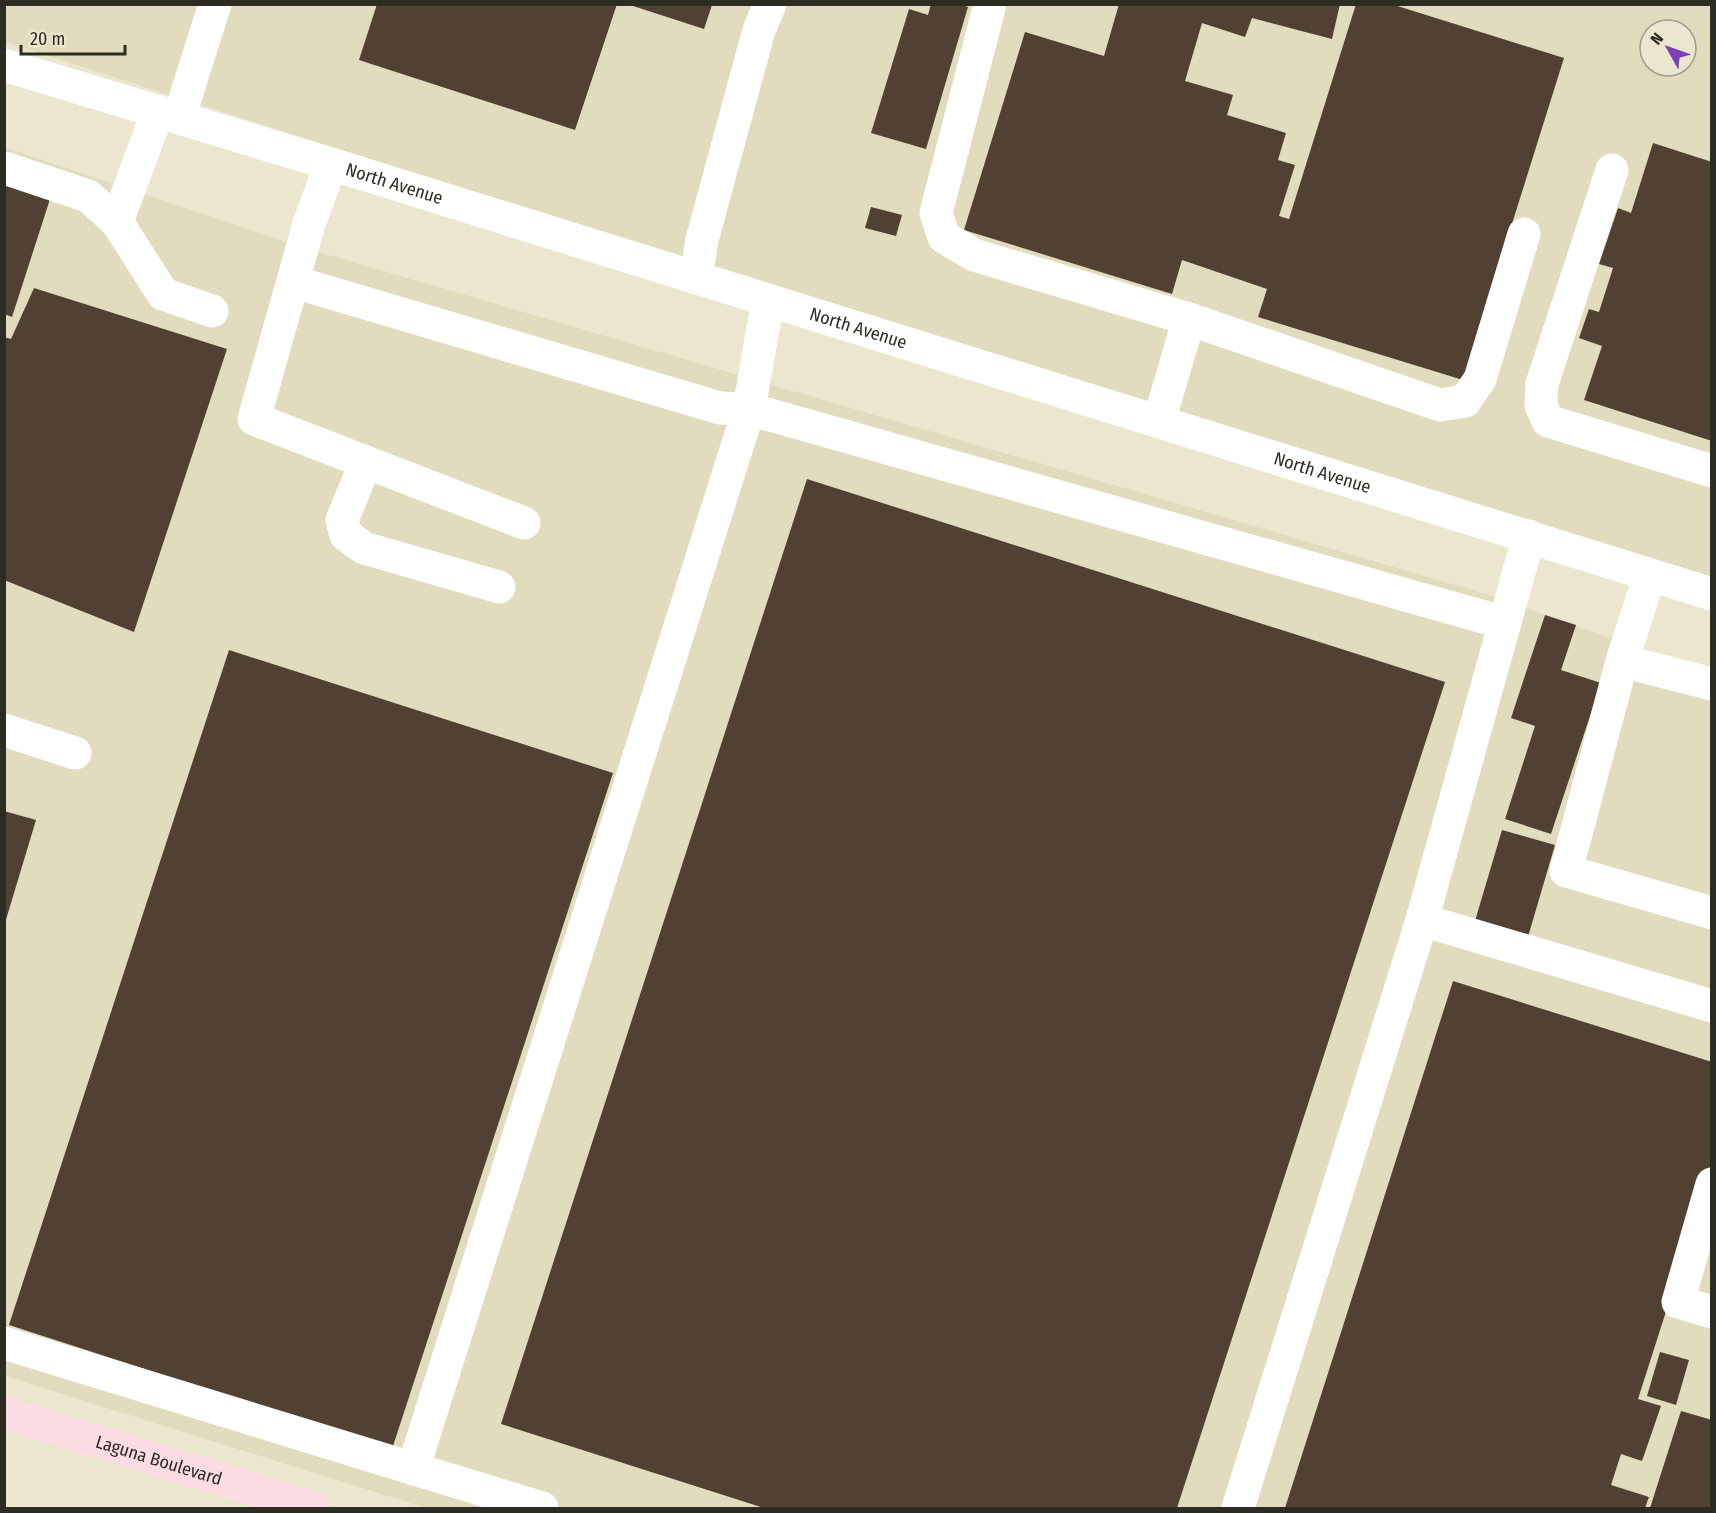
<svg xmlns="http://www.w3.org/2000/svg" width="1716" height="1513" viewBox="0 0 1716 1513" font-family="'Fira Sans Condensed',sans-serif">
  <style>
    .built { fill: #e1dcbd; fill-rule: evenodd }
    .building { fill: #504132 }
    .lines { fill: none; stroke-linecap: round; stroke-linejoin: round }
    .minor { stroke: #fff; stroke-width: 33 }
    .major { stroke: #fddce3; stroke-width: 33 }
    .labels { text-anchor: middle; stroke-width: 6; stroke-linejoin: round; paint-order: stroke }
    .street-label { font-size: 18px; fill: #2d2c23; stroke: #ebe7cf }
  </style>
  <rect width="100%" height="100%" fill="#ebe7cf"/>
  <path class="built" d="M 5,4 L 1711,5 L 1711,580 L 789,294 L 5,42 ZM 1650,30 L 1686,30 L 1686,66 L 1650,66 Z
    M 4,147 L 298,246 L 1503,599 L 1711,675 L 1711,1508 L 426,1508 L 5,1376 Z"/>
  <path class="building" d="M 377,4 L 617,4 L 575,130 L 359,60 Z
    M 931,4 L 959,4 L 968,7 L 926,149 L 871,133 L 909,9 L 928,15 Z
    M 1119,4 L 1340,4 L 1332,39 L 1252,18 L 1245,37 L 1202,23 L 1185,81 L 1233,95 L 1227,115 L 1286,133 L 1278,160 L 1295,165 L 1279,216 L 1289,219 L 1356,4 L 1391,4 L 1564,58 L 1463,380 L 1258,317 L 1267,289 L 1182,260 L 1172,294 L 964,230 L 1025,32 L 1104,56 Z
    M 630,5 L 712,5 L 704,29 Z
    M 1653,143 L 1712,162 L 1712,441 L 1584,400 L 1602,346 L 1579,338 L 1589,309 L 1599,312 L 1613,268 L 1599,264 L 1618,208 L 1631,213 Z
    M 4,181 L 51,196 L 12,317 L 4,314 Z
    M 871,207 L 902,215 L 896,236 L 865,228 Z
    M 34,288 L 227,349 L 134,632 L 4,580 L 4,337 L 11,339 Z
    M 807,479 L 1445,682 L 1177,1508 L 764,1508 L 501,1424 Z
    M 1545,615 L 1576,625 L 1561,670 L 1601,683 L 1551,834 L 1505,819 L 1535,726 L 1511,718 Z
    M 229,650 L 613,773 L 392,1449 L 9,1325 Z
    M 4,811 L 36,820 L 5,923 L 4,923 Z
    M 1502,830 L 1555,845 L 1525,947 L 1472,931 Z
    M 1453,981 L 1712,1062 L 1712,1168 L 1638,1399 L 1661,1406 L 1642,1461 L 1621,1454 L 1611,1485 L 1649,1497 L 1645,1508 L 1285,1508 Z
    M 1660,1352 L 1689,1360 L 1676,1405 L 1647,1396 Z
    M 1681,1411 L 1712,1420 L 1712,1508 L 1650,1508 Z"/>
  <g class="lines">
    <g class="minor">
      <path d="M 989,8 L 936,213 L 944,237 L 974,255 L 1189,319"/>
      <path id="s1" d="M 4,65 L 331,164 L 1712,594"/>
      <path d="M 179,118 L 215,4"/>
      <path d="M 331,164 L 309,224 L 254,419 L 524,523"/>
      <path d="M 4,168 L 88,196 L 117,222 L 163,294 L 212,311"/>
      <path d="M 1612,170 L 1542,384 L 1541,405 L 1548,421 L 1712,471"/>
      <path d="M 117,222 L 158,111"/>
      <path d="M 696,278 L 702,240 L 759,30 L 770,4"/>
      <path d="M 294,282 L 720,408 L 749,409 L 768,300"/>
      <path d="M 1159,421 L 1189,319 L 1440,405 L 1465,401 L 1480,379 L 1524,234"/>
      <path d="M 366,462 L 342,520 L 346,535 L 364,548 L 499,587"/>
      <path d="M 1650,575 L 1622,661 L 1566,871 L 1712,913"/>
      <path d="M 1622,661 L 1712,684"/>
      <path d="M 4,730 L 75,753"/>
      <path d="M 1422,920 L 1712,1006"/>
      <path d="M 1712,1184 L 1678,1302 L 1712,1312"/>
      <path d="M 4,1343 L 542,1508"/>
      <path d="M 413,1469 L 749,409 L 1505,623"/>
      <path d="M 1238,1508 L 1422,920 L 1529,536"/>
    </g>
    <path class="major" id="s2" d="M 4,1413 L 314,1508"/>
  </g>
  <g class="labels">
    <g class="street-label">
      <text dy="6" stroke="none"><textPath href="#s1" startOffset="408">North Avenue</textPath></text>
      <text dy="6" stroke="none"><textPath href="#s1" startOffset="894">North Avenue</textPath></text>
      <text dy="6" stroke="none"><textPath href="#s1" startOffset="1380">North Avenue</textPath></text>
      <text dy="6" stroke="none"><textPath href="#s2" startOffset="162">Laguna Boulevard</textPath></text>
    </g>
  </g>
  <rect width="1716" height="1513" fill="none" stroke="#2d2c23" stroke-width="12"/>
  <g transform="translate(1668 48) rotate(310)"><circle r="28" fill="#ebe7cf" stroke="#9f9c8a" stroke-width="1.5"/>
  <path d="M0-4.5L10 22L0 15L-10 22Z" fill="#7c3fb5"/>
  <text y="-9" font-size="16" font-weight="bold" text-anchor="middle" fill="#2d2c23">N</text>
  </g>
  <path d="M21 45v9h104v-9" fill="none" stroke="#2d2c23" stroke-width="3"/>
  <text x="30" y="45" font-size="18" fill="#2d2c23" stroke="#ebe7cf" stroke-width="4.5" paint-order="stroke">20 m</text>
</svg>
